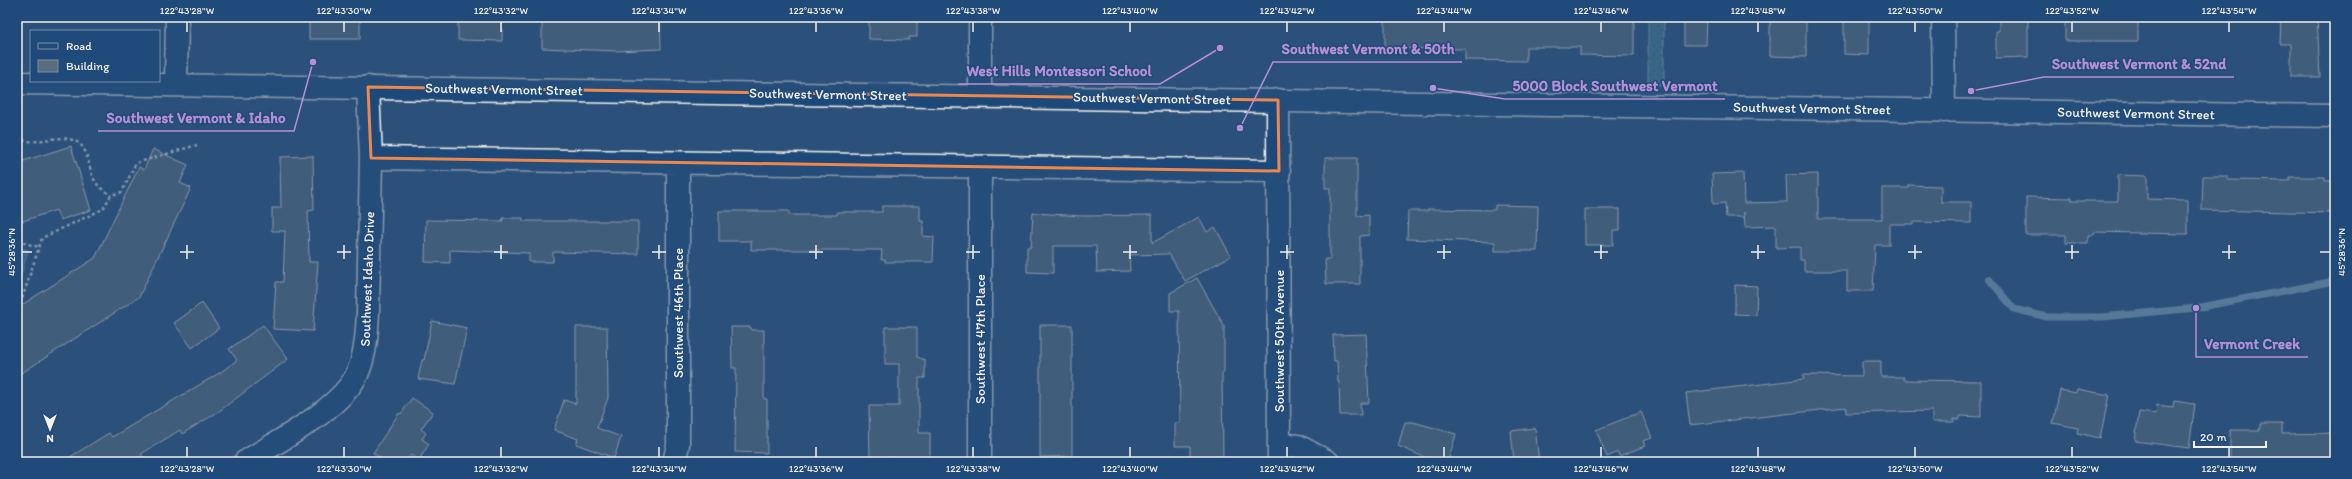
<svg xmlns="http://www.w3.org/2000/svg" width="2352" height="479" viewBox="0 0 2352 479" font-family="Itim,sans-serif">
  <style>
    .grass { fill: url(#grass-dots); stroke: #a0babc }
    .water { fill: url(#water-rules); stroke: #8caabf }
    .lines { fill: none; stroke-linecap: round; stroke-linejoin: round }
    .stream { stroke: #8caabf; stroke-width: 7 }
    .building { fill: #5a6d7b; stroke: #f4f1e8 }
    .street-casing { stroke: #f4f1e8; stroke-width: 25 }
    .secondary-casing { stroke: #f4f1e8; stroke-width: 25 }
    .path { stroke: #f4f1e8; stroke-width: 2.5; stroke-dasharray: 3 3; stroke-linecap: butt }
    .street { stroke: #1f4a7a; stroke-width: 22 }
    .secondary { stroke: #1f4a7a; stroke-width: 22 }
    .marked { fill: none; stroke: #ec874e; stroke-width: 3; stroke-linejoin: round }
    .ticks { fill: none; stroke: #f4f1e8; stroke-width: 1.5 }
    .labels { text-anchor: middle; stroke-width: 3; stroke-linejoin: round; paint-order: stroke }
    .street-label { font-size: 14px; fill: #f4f1e8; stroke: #1f4a7a }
    .leader { fill: none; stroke: #b88ed4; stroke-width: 1.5 }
    .callout-dot { fill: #b88ed4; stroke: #1f4a7a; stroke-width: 1.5 }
    .callout-label { font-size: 15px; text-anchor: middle; font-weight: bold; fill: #b88ed4; stroke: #1f4a7a; stroke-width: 3; stroke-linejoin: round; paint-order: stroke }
    .neatline { fill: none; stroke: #f4f1e8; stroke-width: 1.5 }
    .ticks-label { font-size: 10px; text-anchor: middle; fill: #f4f1e8 }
  </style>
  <defs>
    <pattern id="grass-dots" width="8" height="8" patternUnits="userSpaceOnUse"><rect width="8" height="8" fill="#4c8290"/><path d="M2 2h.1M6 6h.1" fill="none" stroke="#4b686f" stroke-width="1.8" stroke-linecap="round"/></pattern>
    <pattern id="water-rules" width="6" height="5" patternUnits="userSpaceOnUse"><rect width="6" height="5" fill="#477aa4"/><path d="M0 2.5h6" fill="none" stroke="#48647a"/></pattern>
  </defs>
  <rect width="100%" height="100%" fill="#2b517a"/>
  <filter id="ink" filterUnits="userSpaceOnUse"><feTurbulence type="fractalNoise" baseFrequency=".025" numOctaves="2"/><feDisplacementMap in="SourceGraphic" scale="8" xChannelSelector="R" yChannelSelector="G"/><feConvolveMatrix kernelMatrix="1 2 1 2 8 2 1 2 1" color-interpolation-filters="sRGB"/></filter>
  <g filter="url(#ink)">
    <path class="grass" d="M 1648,17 L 1664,17 L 1664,85 L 1648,85 Z"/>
    <path class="water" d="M 17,247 L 28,250 L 17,290 Z"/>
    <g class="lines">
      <path class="stream" d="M 1989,279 L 2014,309 L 2047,317 L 2102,317 L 2196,308 L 2335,281"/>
    </g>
    <path class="building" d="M 309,17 L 360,17 L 360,39 L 309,39 Z
      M 458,17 L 502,17 L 502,41 L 458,40 Z
      M 542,17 L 660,17 L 661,49 L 616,51 L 542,48 Z
      M 869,17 L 917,17 L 917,37 L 909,37 L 909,40 L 869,39 Z
      M 1385,17 L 1558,19 L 1558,17 L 1634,17 L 1634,56 L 1580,55 L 1580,47 L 1526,47 L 1526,61 L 1465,60 L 1465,49 L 1385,48 Z
      M 1684,17 L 1707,17 L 1706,45 L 1684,45 Z
      M 1770,17 L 1806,17 L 1806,57 L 1770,56 Z
      M 1844,17 L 1869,17 L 1869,55 L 1844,54 Z
      M 1999,17 L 2028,17 L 2028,57 L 1996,58 L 1996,31 L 1999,31 Z
      M 2065,17 L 2138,17 L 2138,41 L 2065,41 Z
      M 2281,17 L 2317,17 L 2320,77 L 2291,77 L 2291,44 L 2280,44 Z
      M 71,146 L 91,210 L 60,220 L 56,210 L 17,223 L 17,163 Z
      M 153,149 L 188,165 L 180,183 L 191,188 L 139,297 L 17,376 L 17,308 L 95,258 L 139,167 L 144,170 Z
      M 313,156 L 314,210 L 308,211 L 309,262 L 318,262 L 313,331 L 273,329 L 276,282 L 283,282 L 285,231 L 272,231 L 272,208 L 281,208 L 280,157 Z
      M 1325,158 L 1357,158 L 1357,216 L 1369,215 L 1369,235 L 1360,236 L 1360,284 L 1326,284 L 1325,259 L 1330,259 L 1330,188 L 1325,188 Z
      M 1743,173 L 1744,203 L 1787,202 L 1786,175 L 1818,174 L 1818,219 L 1882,219 L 1882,188 L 1909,188 L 1909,185 L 1941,186 L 1941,202 L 1971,202 L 1971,223 L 1913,222 L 1913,224 L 1889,224 L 1889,245 L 1875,245 L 1873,291 L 1847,291 L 1847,271 L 1804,271 L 1804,260 L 1800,260 L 1800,247 L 1776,248 L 1776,226 L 1745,227 L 1744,212 L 1744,217 L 1726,217 L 1725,203 L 1713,204 L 1712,174 Z
      M 2118,175 L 2147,176 L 2147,199 L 2188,200 L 2188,234 L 2094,232 L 2094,235 L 2088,235 L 2088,243 L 2066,243 L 2066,235 L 2026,235 L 2026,197 L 2072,198 L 2072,201 L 2118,201 Z
      M 2203,176 L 2228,176 L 2228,180 L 2290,181 L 2290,177 L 2325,177 L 2325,181 L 2335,181 L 2335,213 L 2202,210 Z
      M 1495,205 L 1538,206 L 1537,251 L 1495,251 L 1495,242 L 1407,239 L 1408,211 L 1428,211 L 1428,209 L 1495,210 Z
      M 882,206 L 920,206 L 920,221 L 923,221 L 923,236 L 934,237 L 933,262 L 885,262 L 885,260 L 881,260 L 882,250 L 751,250 L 751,241 L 719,241 L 719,211 L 789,211 L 789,215 L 837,215 L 837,212 L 882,212 Z
      M 1585,209 L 1620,209 L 1620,230 L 1613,230 L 1613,245 L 1585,245 Z
      M 1033,213 L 1083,216 L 1152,215 L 1152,243 L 1199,217 L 1207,232 L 1215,227 L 1231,256 L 1185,281 L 1169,254 L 1129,255 L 1130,271 L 1097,272 L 1096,246 L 1053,246 L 1053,273 L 1027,272 L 1027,247 L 1031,247 Z
      M 502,218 L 523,218 L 523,221 L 638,221 L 638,254 L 553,252 L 553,262 L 529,262 L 529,253 L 450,250 L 450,263 L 425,262 L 426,220 L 503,221 Z
      M 1197,278 L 1224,326 L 1224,373 L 1222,373 L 1223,460 L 1190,460 L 1190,446 L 1175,446 L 1175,423 L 1180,423 L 1179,311 L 1170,311 L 1170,293 Z
      M 1735,285 L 1757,286 L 1756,315 L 1735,314 Z
      M 202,303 L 219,328 L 192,348 L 174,323 Z
      M 432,321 L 467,328 L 455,384 L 418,379 L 422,360 L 424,360 Z
      M 263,325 L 288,359 L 218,412 L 182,434 L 180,430 L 141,454 L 146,462 L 62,462 L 109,433 L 112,437 L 221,372 L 237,360 L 229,349 Z
      M 1040,325 L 1072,325 L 1072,456 L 1040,457 Z
      M 576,327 L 607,327 L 608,398 L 597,428 L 621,437 L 614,458 L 576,444 L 578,439 L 554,430 L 564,400 L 576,404 Z
      M 731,327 L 751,327 L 751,330 L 764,330 L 764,399 L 767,399 L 767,453 L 735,452 L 736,368 L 732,368 Z
      M 885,327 L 917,327 L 917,357 L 925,360 L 925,378 L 919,378 L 919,433 L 930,433 L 930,458 L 870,458 L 869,406 L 899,406 L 899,364 L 885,364 Z
      M 1366,334 L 1369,403 L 1360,403 L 1361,415 L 1340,415 L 1339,382 L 1338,382 L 1337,361 L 1334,361 L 1333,335 Z
      M 1862,361 L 1881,361 L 1881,377 L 1904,377 L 1904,380 L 1981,381 L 1981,417 L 1960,416 L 1960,419 L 1954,419 L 1954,422 L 1932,422 L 1932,411 L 1846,413 L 1846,407 L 1690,425 L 1686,393 L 1804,379 L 1803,375 L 1862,376 Z
      M 2077,389 L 2109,395 L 2100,438 L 2077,433 L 2078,428 L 2053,423 L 2060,390 L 2076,393 Z
      M 412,398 L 433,412 L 421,429 L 426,433 L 422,439 L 429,444 L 419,460 L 411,455 L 406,462 L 387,462 L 373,453 L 399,413 L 401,414 Z
      M 2174,401 L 2195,404 L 2189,448 L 2135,441 L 2139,412 L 2156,414 L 2157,405 L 2173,407 Z
      M 1641,412 L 1652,438 L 1643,441 L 1645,446 L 1619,456 L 1618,452 L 1607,457 L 1596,430 Z
      M 1405,422 L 1413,422 L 1456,434 L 1448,462 L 1423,462 L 1424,457 L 1398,446 Z
      M 2260,424 L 2282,424 L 2282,434 L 2335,433 L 2335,462 L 2230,462 L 2230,430 L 2260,430 Z
      M 1535,428 L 1539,462 L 1514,462 L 1511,431 Z"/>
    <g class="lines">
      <defs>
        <path id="street" d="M 980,17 L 980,96
          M 1943,17 L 1944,111
          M 176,84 L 177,17
          M 1278,100 L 1279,462
          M 371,158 L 1279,171
          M 1279,444 L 1298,446 L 1328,462
          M 245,462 C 278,441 343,408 358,372 C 366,353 367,332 368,312 L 371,158 L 368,87
          M 674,462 L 678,445 L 678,163
          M 980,462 L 980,167"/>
        <path id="secondary" d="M 17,83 L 2335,116"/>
      </defs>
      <use href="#street" class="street-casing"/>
      <use href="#secondary" class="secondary-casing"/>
      <path class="path" d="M 17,138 C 35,148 58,131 77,142 C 89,148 88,170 95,181 C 98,187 105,191 111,195
        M 17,241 L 39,247
        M 17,297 L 22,299 L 42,238 L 103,209 L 111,195 L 122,192 L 136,163 L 197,145"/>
      <use href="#street" class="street"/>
      <use href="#secondary" class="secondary"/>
    </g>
  </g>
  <path d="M0 0H2352V479H0ZM 368,87 L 1278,100 L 1279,171 L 371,158 Z" fill="#2b517a" fill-opacity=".55" fill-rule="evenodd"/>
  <path class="marked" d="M 368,87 L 1278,100 L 1279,171 L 371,158 Z"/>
  <path class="ticks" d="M 187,22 L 187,32M 344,22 L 344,32M 501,22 L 501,32M 659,22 L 659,32M 816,22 L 816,32M 973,22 L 973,32M 1130,22 L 1130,32M 1287,22 L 1287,32M 1444,22 L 1444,32M 1601,22 L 1601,32M 1758,22 L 1758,32M 1915,22 L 1915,32M 2072,22 L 2072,32M 2229,22 L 2229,32M 187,245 L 187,259M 344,245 L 344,259M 501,245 L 501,259M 659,245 L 659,259M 816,245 L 816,259M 973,245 L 973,259M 1130,245 L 1130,259M 1287,245 L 1287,259M 1444,245 L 1444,259M 1601,245 L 1601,259M 1758,245 L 1758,259M 1915,245 L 1915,259M 2072,245 L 2072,259M 2229,245 L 2229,259M 22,252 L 32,252M 180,252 L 194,252M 337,252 L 351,252M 494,252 L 508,252M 652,252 L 666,252M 809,252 L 823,252M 966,252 L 980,252M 1123,252 L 1137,252M 1280,252 L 1294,252M 1437,252 L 1451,252M 1594,252 L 1608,252M 1751,252 L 1765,252M 1908,252 L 1922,252M 2065,252 L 2079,252M 2222,252 L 2236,252M 2320,252 L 2330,252M 187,447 L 187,457M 344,447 L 344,457M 501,447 L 501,457M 659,447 L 659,457M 816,447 L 816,457M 973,447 L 973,457M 1130,447 L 1130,457M 1287,447 L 1287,457M 1444,447 L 1444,457M 1601,447 L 1601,457M 1758,447 L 1758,457M 1915,447 L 1915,457M 2072,447 L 2072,457M 2229,447 L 2229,457"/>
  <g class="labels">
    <g class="street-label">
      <text transform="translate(504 89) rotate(1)" y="5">Southwest Vermont Street</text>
      <text transform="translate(828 94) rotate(1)" y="5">Southwest Vermont Street</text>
      <text transform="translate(1152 98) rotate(1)" y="5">Southwest Vermont Street</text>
      <text transform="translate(1812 108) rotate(1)" y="5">Southwest Vermont Street</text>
      <text transform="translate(2136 113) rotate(1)" y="5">Southwest Vermont Street</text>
      <text transform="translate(367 279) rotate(-88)" y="5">Southwest Idaho Drive</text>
      <text transform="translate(678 313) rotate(-90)" y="5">Southwest 46th Place</text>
      <text transform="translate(980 339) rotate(-90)" y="5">Southwest 47th Place</text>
      <text transform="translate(1279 341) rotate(-90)" y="5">Southwest 50th Avenue</text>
    </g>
  </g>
  <path class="leader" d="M1240 128L1273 62H1462M1971 91L2044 77H2234M1220 48L1160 84H958M1433 88L1505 99H1725M313 62L294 131H98M2196 308L2196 357H2308"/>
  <g class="callout-dot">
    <circle cx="1240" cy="128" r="4"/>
    <circle cx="1971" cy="91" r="4"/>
    <circle cx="1220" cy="48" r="4"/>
    <circle cx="1433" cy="88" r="4"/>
    <circle cx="313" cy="62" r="4"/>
    <circle cx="2196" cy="308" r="4"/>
  </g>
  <g class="callout-label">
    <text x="1368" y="54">Southwest Vermont &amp; 50th</text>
    <text x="2139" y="69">Southwest Vermont &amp; 52nd</text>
    <text x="1059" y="76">West Hills Montessori School</text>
    <text x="1615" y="91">5000 Block Southwest Vermont</text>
    <text x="196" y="123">Southwest Vermont &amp; Idaho</text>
    <text x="2252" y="349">Vermont Creek</text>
  </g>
  <rect width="2352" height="479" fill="none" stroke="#1f4a7a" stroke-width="44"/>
  <rect x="30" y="30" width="130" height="52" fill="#1f4a7a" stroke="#748da6"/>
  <rect x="38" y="43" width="20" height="6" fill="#1f4a7a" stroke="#748da6"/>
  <text x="66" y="50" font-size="12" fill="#f4f1e8">Road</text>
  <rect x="38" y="60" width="20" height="12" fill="#5a6d7b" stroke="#748da6"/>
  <text x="66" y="70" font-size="12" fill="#f4f1e8">Building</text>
  <g transform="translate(50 429) rotate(180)" stroke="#1f4a7a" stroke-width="3" paint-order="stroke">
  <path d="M0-3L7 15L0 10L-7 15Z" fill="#f4f1e8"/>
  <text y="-6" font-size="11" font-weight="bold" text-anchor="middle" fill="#f4f1e8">N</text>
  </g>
  <path d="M2194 441v6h72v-6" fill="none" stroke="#f4f1e8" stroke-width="2"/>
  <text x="2200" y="441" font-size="12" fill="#f4f1e8" stroke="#1f4a7a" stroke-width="3" paint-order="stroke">20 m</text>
  <rect x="22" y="22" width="2308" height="435" class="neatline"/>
  <g class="ticks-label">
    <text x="187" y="14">122°43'28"W</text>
    <text x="344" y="14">122°43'30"W</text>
    <text x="501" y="14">122°43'32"W</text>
    <text x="659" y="14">122°43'34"W</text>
    <text x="816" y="14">122°43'36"W</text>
    <text x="973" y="14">122°43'38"W</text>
    <text x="1130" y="14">122°43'40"W</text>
    <text x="1287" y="14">122°43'42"W</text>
    <text x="1444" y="14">122°43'44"W</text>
    <text x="1601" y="14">122°43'46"W</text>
    <text x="1758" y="14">122°43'48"W</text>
    <text x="1915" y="14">122°43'50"W</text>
    <text x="2072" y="14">122°43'52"W</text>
    <text x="2229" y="14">122°43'54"W</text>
    <text transform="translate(2341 252) rotate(-90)" y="4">45°28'36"N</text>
    <text transform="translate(11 252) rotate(-90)" y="4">45°28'36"N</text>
    <text x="187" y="472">122°43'28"W</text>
    <text x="344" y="472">122°43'30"W</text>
    <text x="501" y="472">122°43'32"W</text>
    <text x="659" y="472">122°43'34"W</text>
    <text x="816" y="472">122°43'36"W</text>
    <text x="973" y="472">122°43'38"W</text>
    <text x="1130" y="472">122°43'40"W</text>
    <text x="1287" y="472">122°43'42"W</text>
    <text x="1444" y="472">122°43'44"W</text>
    <text x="1601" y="472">122°43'46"W</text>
    <text x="1758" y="472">122°43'48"W</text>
    <text x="1915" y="472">122°43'50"W</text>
    <text x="2072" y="472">122°43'52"W</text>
    <text x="2229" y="472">122°43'54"W</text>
  </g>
</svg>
